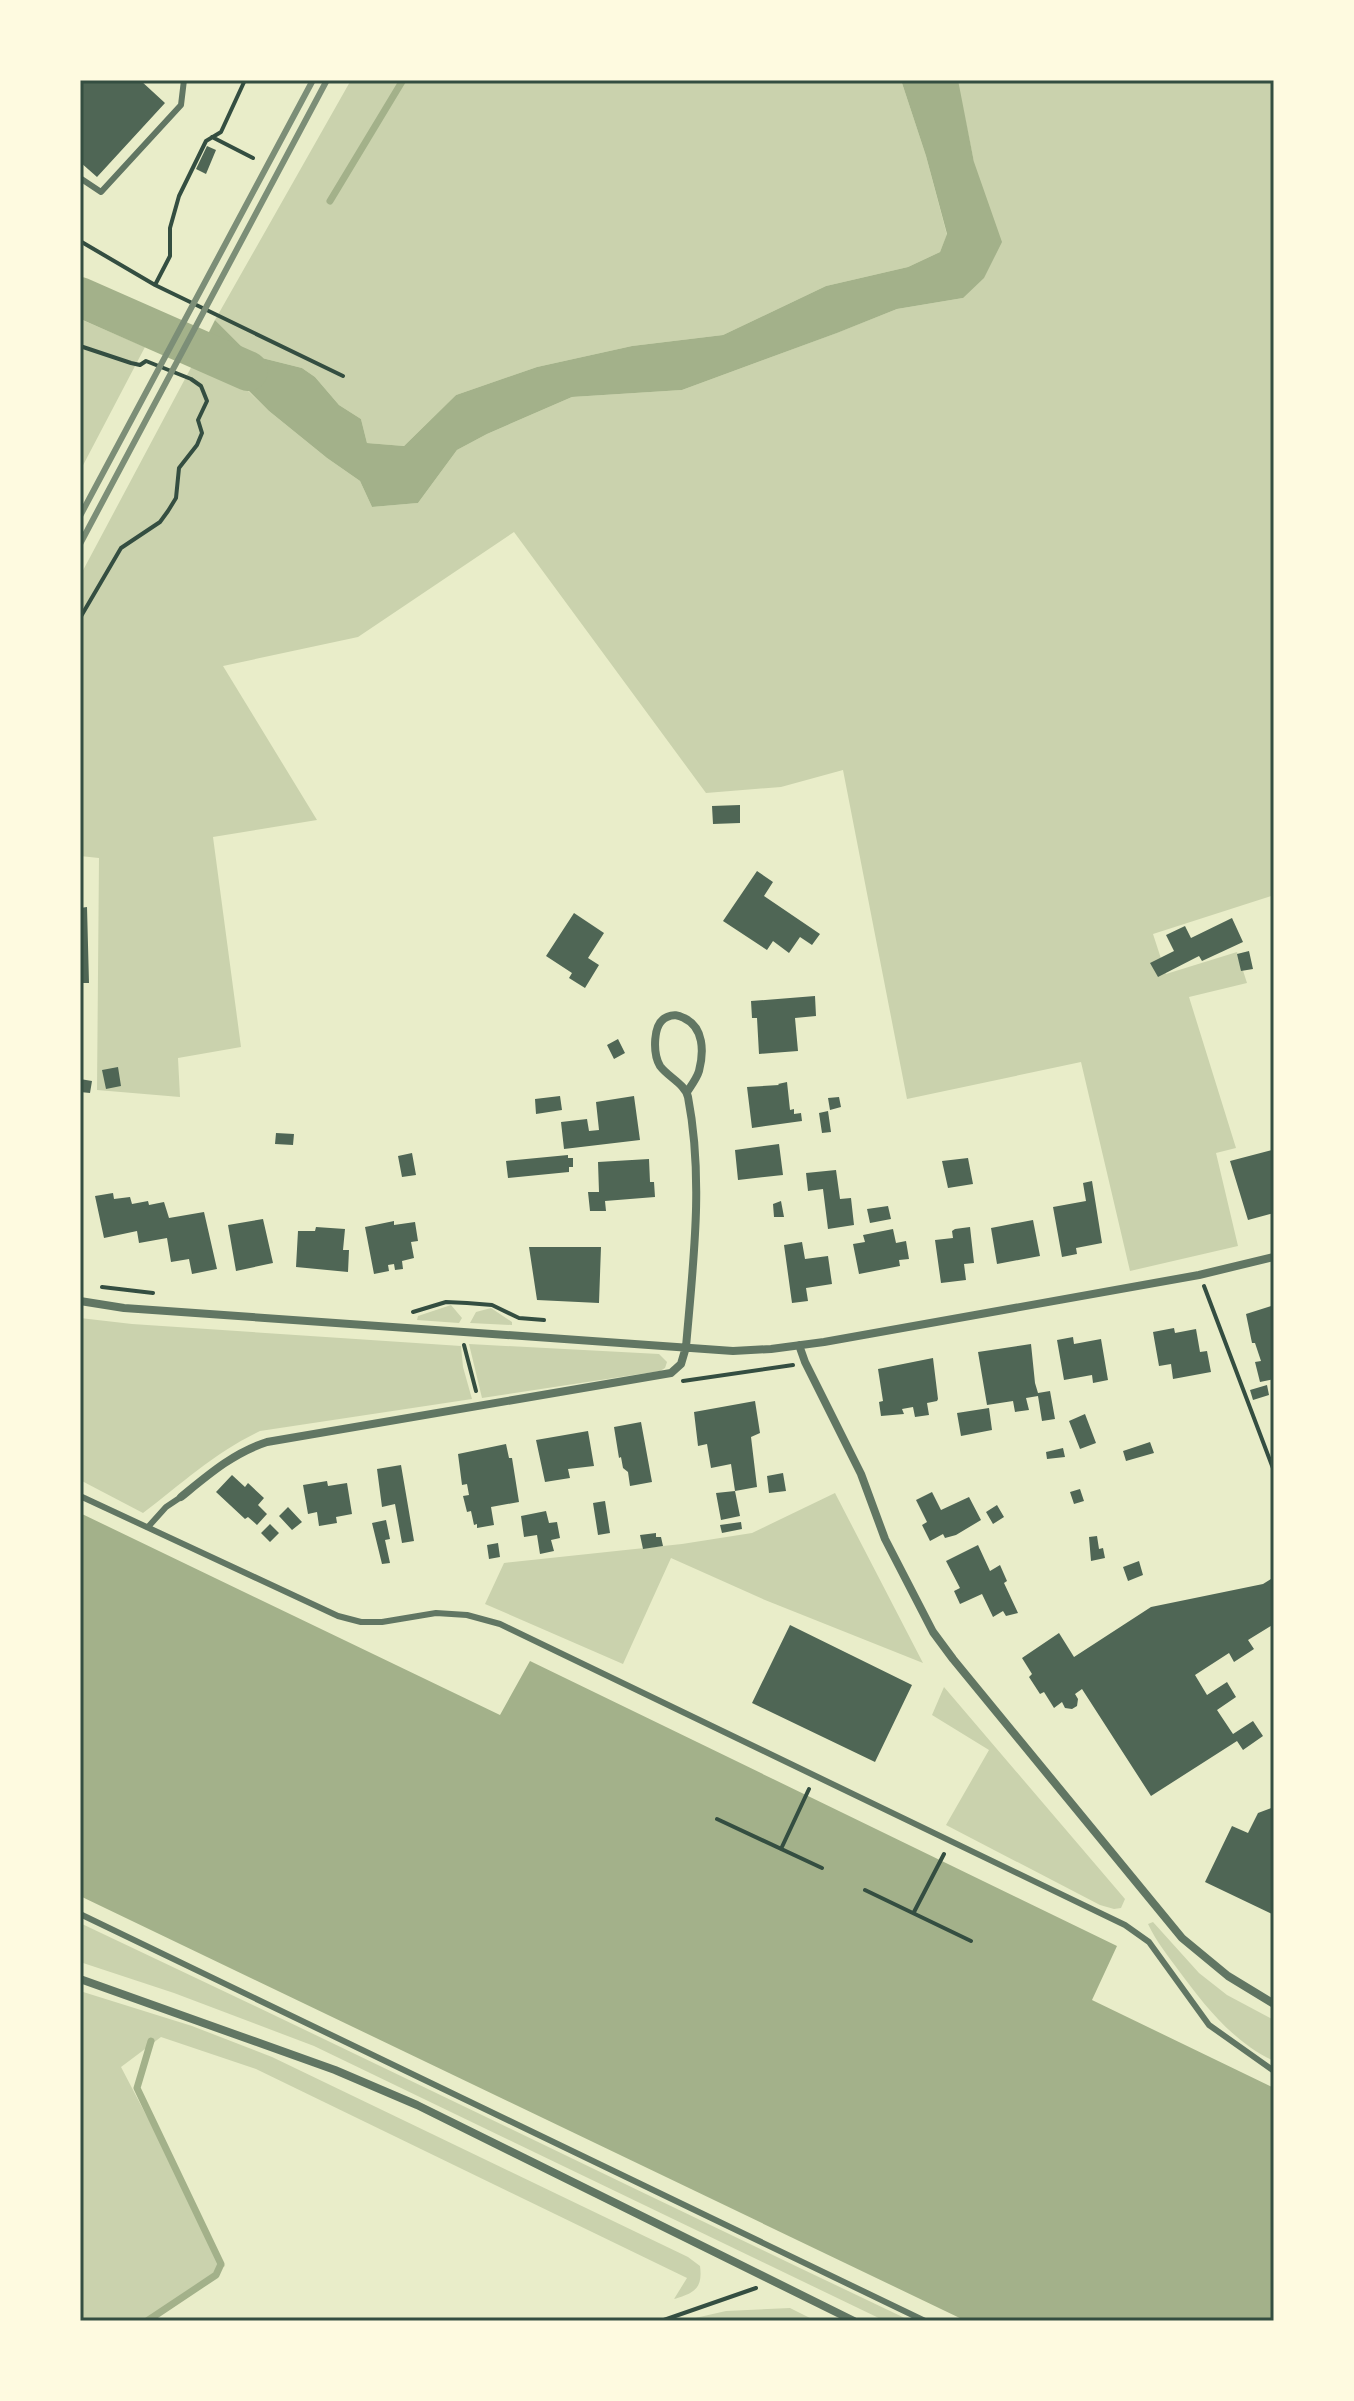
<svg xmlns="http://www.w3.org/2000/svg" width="1354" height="2401" viewBox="0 0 1354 2401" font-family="'PT Sans Narrow',sans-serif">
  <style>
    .green { fill: #cad2ad }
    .water { fill: #a3b18a }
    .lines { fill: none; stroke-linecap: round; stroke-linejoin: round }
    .stream { stroke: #a3b18a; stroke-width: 7 }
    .river { stroke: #a3b18a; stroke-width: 40 }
    .building { fill: #4f6655 }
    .path { stroke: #344e41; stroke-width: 4 }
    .service { stroke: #617663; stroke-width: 6 }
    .minor { stroke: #617663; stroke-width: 8 }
    .rail { stroke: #7c8e77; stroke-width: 6 }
    .neatline { fill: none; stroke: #344e41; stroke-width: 3 }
  </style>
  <rect width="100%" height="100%" fill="#e9edc9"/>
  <path class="green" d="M 351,80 L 901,80 L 926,156 L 947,235 L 940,252 L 908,267 L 826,286 L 723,335 L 632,346 L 537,367 L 456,395 L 404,446 L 367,443 L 361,419 L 339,405 L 315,377 L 302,368 L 250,355 L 215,320 Z
    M 957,80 L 1274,80 L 1274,895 L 1153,934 L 1166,974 L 1237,952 L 1247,983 L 1189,997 L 1236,1148 L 1216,1153 L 1238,1246 L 1130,1271 L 1081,1062 L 907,1099 L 843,770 L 781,787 L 706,793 L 514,532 L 358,637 L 223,666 L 317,820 L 213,837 L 241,1047 L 178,1058 L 180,1097 L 97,1090 L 99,858 L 80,856 L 80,576 L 194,362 L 240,383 L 269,411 L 327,458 L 360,481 L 372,507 L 418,503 L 457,450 L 487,434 L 572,397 L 682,390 L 834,334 L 897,309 L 963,298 L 974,162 Z
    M 80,319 L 145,347 L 80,471 Z
    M 451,1305 L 462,1318 L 459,1323 L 417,1320 L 418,1316 Z
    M 491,1308 L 512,1322 L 512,1325 L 470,1323 L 476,1312 Z
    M 80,1318 L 132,1324 L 461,1346 L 463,1367 L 472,1399 L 260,1431 C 217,1451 181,1484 143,1513 L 80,1480 Z
    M 469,1344 L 659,1354 L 667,1362 L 665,1368 L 660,1371 L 482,1398 Z
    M 835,1493 L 923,1663 L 765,1600 L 671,1558 L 623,1664 L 485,1604 L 504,1563 L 682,1544 L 752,1533 Z
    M 944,1687 L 1125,1899 L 1121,1908 L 1114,1909 L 1100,1905 L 946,1825 L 989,1750 L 932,1715 Z
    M 1153,1922 L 1199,1973 L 1227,1995 L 1274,2020 L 1274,2061 C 1233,2042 1205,2006 1179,1971 C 1168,1956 1156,1941 1148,1924 Z
    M 80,1923 C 358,2054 634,2189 911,2321 L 885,2321 L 314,2046 L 174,1993 L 80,1962 Z
    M 80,1991 L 192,2026 L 272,2057 L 688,2257 L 700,2266 C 703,2289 694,2293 674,2299 L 687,2278 L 256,2069 L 161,2037 L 121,2067 L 225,2266 L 142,2321 L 80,2321 Z
    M 790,2308 L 816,2321 L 682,2321 L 726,2311 Z"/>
  <path class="water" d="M 901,80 L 958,80 L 974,162 L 1002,242 L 984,278 L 963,298 L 897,309 L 837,333 L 682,390 L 572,397 L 487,434 L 457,450 L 418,503 L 372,507 L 360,481 L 327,458 L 269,411 L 241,383 L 194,362 L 215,320 L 250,355 L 302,368 L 315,377 L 339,405 L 361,419 L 367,443 L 404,446 L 456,395 L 537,367 L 632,346 L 723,335 L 826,286 L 908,267 L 940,252 L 947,234 L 926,156 Z
    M 80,1513 L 500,1715 L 530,1661 L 1117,1946 L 1092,2000 L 1274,2088 L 1274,2321 L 966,2321 L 80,1896 Z"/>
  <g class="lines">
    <path class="stream" d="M 330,201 L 403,80
      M 147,2321 L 216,2275 L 221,2264 L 137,2088 L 151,2041"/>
    <path class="river" d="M 80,297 L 248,371"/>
  </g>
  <path class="building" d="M 80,80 L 140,80 L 165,103 L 97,177 L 80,162 Z
    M 207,146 L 216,150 L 206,174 L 196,169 Z
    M 740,805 L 740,823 L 713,824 L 712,806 Z
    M 757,871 L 773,882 L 764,896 L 820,934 L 812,945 L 800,937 L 789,953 L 773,941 L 767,950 L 723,921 Z
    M 87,907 L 89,983 L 80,983 L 80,908 Z
    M 574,913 L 604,933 L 588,958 L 599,965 L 585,988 L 569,978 L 572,973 L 546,956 Z
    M 1232,918 L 1243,942 L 1202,961 L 1199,956 L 1158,977 L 1150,963 L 1174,951 L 1166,935 L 1185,926 L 1191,938 Z
    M 1249,951 L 1253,969 L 1241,971 L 1237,954 Z
    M 815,996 L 816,1016 L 795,1018 L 798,1051 L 759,1054 L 757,1018 L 752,1018 L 751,1001 Z
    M 618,1039 L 625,1053 L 614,1059 L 607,1045 Z
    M 118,1067 L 121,1086 L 106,1089 L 102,1070 Z
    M 80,1079 L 92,1081 L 90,1093 L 80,1092 Z
    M 787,1082 L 790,1110 L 794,1109 L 794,1114 L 801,1113 L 802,1121 L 752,1128 L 747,1087 L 779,1085 L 778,1084 Z
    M 560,1096 L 562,1110 L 536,1114 L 535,1099 Z
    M 634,1096 L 640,1140 L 564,1149 L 561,1122 L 587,1119 L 589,1131 L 599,1130 L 596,1102 Z
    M 839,1097 L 841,1107 L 830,1110 L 828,1098 Z
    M 828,1111 L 831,1132 L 822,1133 L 819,1113 Z
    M 276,1133 L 294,1134 L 293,1145 L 275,1144 Z
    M 779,1144 L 783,1175 L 738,1180 L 735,1150 Z
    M 1272,1150 L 1274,1213 L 1248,1220 L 1230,1161 Z
    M 412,1153 L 416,1175 L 402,1177 L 398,1156 Z
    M 568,1155 L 568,1158 L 573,1158 L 573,1167 L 569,1167 L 569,1172 L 508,1178 L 506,1161 Z
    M 968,1158 L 973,1184 L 948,1188 L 942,1161 Z
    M 649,1159 L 650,1182 L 654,1182 L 655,1197 L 605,1201 L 606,1211 L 590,1211 L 588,1192 L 599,1192 L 598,1162 Z
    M 836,1170 L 840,1199 L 851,1198 L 854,1225 L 828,1229 L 823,1189 L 808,1191 L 806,1173 Z
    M 1092,1181 L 1102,1243 L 1076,1248 L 1077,1254 L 1062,1257 L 1053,1207 L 1086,1201 L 1083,1183 Z
    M 113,1193 L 114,1199 L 130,1197 L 132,1204 L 148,1201 L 149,1205 L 164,1202 L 169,1218 L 204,1212 L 217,1269 L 192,1274 L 189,1259 L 171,1262 L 167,1238 L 139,1243 L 137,1231 L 104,1238 L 95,1196 Z
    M 781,1201 L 784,1217 L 774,1217 L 773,1204 Z
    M 888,1206 L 891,1219 L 870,1223 L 867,1209 Z
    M 263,1219 L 273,1263 L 236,1271 L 228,1225 Z
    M 1033,1220 L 1040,1256 L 997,1264 L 991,1228 Z
    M 394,1221 L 394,1225 L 415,1222 L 418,1241 L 411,1242 L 414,1258 L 402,1261 L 403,1269 L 395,1270 L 394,1264 L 388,1265 L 389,1271 L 374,1274 L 365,1227 Z
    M 316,1227 L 345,1229 L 343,1250 L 349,1250 L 348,1272 L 296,1267 L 298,1231 L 315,1231 Z
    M 970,1227 L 974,1263 L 964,1264 L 966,1280 L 941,1283 L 935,1240 L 953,1238 L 952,1231 L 955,1229 Z
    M 893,1229 L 896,1243 L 906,1241 L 909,1259 L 899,1260 L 900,1266 L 859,1274 L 853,1244 L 865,1242 L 863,1235 Z
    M 802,1242 L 805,1259 L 828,1256 L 832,1284 L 806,1288 L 808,1301 L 792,1303 L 784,1245 Z
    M 529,1247 L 601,1247 L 599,1303 L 537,1300 Z
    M 1274,1305 L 1274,1379 L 1260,1382 L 1255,1362 L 1261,1361 L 1255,1343 L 1252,1343 L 1246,1314 Z
    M 1174,1328 L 1175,1333 L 1196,1329 L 1200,1352 L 1207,1351 L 1211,1372 L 1173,1379 L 1171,1364 L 1159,1366 L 1153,1332 Z
    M 1073,1337 L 1074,1344 L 1101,1339 L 1108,1380 L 1093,1383 L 1092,1375 L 1064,1380 L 1057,1340 Z
    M 1031,1344 L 1035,1383 L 1038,1393 L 1050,1391 L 1055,1419 L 1042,1421 L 1038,1396 L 1026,1398 L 1029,1410 L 1015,1412 L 1013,1401 L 987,1405 L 978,1352 Z
    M 933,1358 L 938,1399 L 937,1401 L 927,1403 L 929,1415 L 915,1417 L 913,1407 L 902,1409 L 904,1414 L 881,1416 L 879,1402 L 883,1401 L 878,1369 Z
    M 1267,1385 L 1269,1395 L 1253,1400 L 1250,1390 Z
    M 755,1401 L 760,1433 L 751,1437 L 757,1487 L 735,1491 L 740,1516 L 721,1520 L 716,1493 L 735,1491 L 731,1464 L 711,1468 L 707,1444 L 698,1446 L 694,1412 Z
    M 989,1408 L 992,1430 L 961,1436 L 957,1413 Z
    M 1085,1414 L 1096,1443 L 1080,1449 L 1069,1421 Z
    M 641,1422 L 652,1482 L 630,1486 L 628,1472 L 623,1468 L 621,1457 L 619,1458 L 614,1427 Z
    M 588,1431 L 594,1466 L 568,1469 L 570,1478 L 545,1482 L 536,1440 Z
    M 1150,1442 L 1154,1453 L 1126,1461 L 1123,1451 Z
    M 506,1444 L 509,1458 L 512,1458 L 519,1502 L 491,1507 L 494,1525 L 477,1528 L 477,1524 L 474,1525 L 471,1511 L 467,1512 L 463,1496 L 469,1495 L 467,1484 L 462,1485 L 458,1454 Z
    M 1063,1448 L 1065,1457 L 1047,1459 L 1046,1452 Z
    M 401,1465 L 414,1541 L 402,1543 L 395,1504 L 382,1507 L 377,1469 Z
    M 783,1473 L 786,1491 L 769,1493 L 767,1476 Z
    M 232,1475 L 245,1487 L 248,1483 L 264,1498 L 258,1505 L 267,1514 L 257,1525 L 248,1517 L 245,1519 L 216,1492 Z
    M 327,1481 L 328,1486 L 347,1483 L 352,1514 L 336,1517 L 337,1523 L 319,1526 L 317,1512 L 308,1514 L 303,1485 Z
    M 1080,1489 L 1084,1501 L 1074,1504 L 1070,1492 Z
    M 932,1492 L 941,1510 L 969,1497 L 981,1520 L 956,1535 L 945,1538 L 943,1534 L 930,1541 L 922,1525 L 927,1522 L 916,1500 Z
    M 605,1501 L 610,1533 L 598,1535 L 593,1503 Z
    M 997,1505 L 1004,1517 L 993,1524 L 986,1512 Z
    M 288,1507 L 302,1522 L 292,1530 L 279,1516 Z
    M 546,1511 L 549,1523 L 557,1522 L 560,1538 L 551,1540 L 554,1551 L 540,1554 L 537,1535 L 524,1537 L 521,1516 Z
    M 386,1520 L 390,1539 L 385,1540 L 390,1563 L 382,1564 L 372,1523 Z
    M 741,1522 L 742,1529 L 722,1533 L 720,1525 Z
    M 270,1524 L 279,1533 L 270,1542 L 261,1533 Z
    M 656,1533 L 656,1537 L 661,1537 L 663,1546 L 643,1549 L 640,1535 Z
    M 1097,1536 L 1099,1549 L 1103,1548 L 1105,1558 L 1091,1561 L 1089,1537 Z
    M 498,1543 L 500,1557 L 489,1559 L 487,1545 Z
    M 978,1545 L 990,1571 L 1000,1565 L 1007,1581 L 1004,1583 L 1018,1613 L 1006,1616 L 1003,1611 L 993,1617 L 982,1594 L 960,1604 L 954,1591 L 960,1588 L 946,1561 Z
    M 1139,1561 L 1143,1575 L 1128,1581 L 1123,1567 Z
    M 1271,1579 L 1274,1583 L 1274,1624 L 1248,1640 L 1254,1649 L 1234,1662 L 1229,1653 L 1195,1675 L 1207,1695 L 1227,1682 L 1236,1697 L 1217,1710 L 1233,1734 L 1253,1721 L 1263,1736 L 1243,1750 L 1237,1741 L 1151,1796 L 1082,1689 L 1075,1694 L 1078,1699 L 1077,1706 L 1072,1709 L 1065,1708 L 1062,1702 L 1054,1708 L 1044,1692 L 1040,1694 L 1029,1677 L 1032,1674 L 1022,1658 L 1059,1633 L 1074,1657 L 1151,1607 L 1263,1584 Z
    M 790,1625 L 912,1685 L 875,1762 L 752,1703 Z
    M 1274,1807 L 1274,1915 L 1205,1882 L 1232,1826 L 1248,1833 L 1258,1813 Z"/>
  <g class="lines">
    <path class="path" d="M 212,137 L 253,158
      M 80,241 L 155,285 L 343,376
      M 155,285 L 170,256 L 170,228 L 179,196 L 206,141 L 221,132 L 245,80
      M 80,346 L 131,363 L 140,365 L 146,361 L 191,379 L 201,386 L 207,401 L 198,420 L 202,433 L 197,445 L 179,468 L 176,498 L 168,511 L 160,522 L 121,548 L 80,618
      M 1204,1286 L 1274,1471
      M 102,1287 L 153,1293
      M 413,1312 L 446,1302 L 467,1303 L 492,1305 L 519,1318 L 544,1320
      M 464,1345 L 476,1391
      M 683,1381 L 793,1365
      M 717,1819 L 822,1868
      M 781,1849 L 809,1789
      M 865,1890 L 971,1941
      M 914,1912 L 944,1854
      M 661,2321 L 756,2288"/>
    <path class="service" d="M 80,178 L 101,192 L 181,105 L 184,80
      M 80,1496 L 338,1616 L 361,1622 L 382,1622 L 436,1613 L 467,1615 L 500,1624 L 1125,1925 L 1149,1942 L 1209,2025 L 1274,2071
      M 148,1527 L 166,1507 L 181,1497
      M 80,1914 L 925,2321"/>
    <path class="minor" d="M 80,1301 L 124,1308 L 733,1351 L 771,1349 L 824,1342 L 1199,1275 L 1274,1257
      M 799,1345 L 805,1362 L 861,1474 L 885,1539 L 933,1632 L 953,1659 L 1182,1938 L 1228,1976 L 1274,2004
      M 181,1497 C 208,1475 233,1453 267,1442 L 671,1373 L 681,1364 L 686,1347 C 693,1264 704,1180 688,1097 C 685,1084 668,1077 660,1066 C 653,1054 652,1023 667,1017 C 674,1014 678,1015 684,1018 C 704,1027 704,1052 699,1071 C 697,1078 691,1086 687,1092
      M 80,1979 L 335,2070 L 417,2105 L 854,2321"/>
    <path class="rail" d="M 80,516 L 313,80
      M 80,544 L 327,80"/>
  </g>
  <rect width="1354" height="2401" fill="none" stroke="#fefae0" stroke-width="164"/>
  <rect x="82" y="82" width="1190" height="2237" class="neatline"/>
</svg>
